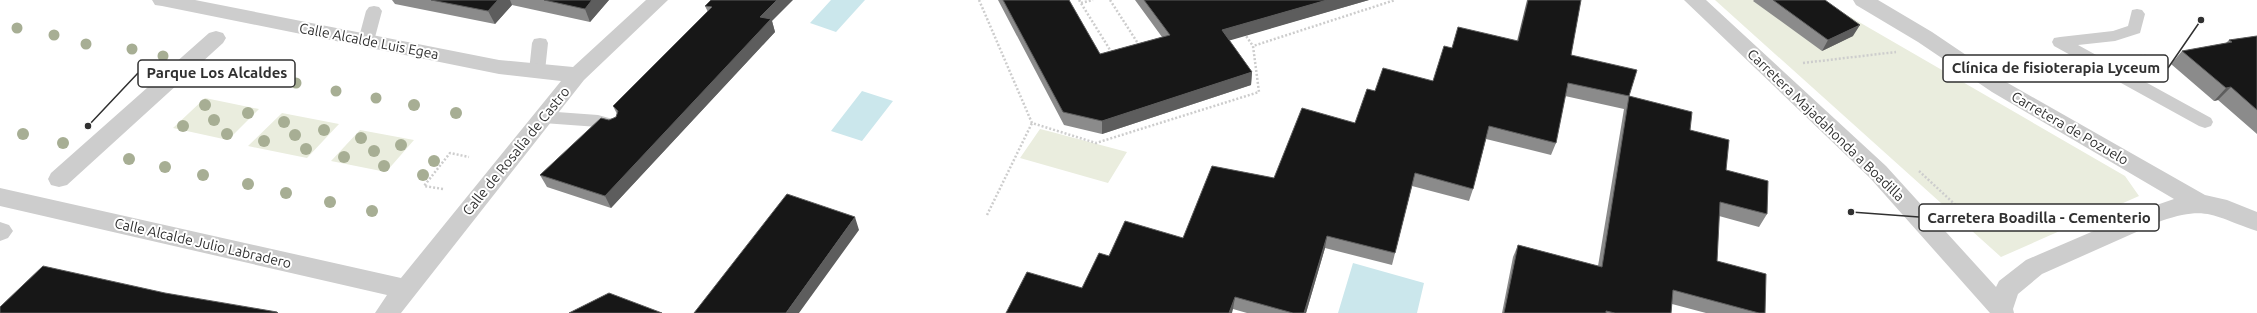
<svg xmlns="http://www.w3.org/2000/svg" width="2257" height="313" viewBox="0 0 2257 313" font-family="Ubuntu,sans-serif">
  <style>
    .green { fill: #eaedde }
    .water { fill: #cbe7ec }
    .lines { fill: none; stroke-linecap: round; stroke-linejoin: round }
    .path { stroke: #cdcdcd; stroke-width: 2.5; stroke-dasharray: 2 2; stroke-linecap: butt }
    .lane { fill: #cdcdcd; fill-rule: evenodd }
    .street { fill: #cdcdcd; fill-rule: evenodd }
    .tree { fill: #a7ae94 }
    .wall { fill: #8b8b8b }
    .shaded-wall { fill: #5d5d5d }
    .building { fill: #171717; stroke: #5d5d5d }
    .labels { text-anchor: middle; stroke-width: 4; stroke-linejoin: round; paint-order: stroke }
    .street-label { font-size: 14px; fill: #303030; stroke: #fff }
    .leader { fill: none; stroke: #303030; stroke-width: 1.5 }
    .callout-dot { fill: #303030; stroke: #fff; stroke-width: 1.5 }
    .callout { fill: #fff; stroke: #303030; stroke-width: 1.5 }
    .callout-label { font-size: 15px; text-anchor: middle; font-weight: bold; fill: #303030 }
  </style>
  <rect width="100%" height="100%" fill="#fff"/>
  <path class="green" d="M 1715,0 L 1821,0 L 2125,176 L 2139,196 L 2001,257 Z
    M 205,98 L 259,109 L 228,140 L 173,128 Z
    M 282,113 L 339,124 L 307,158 L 248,146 Z
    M 1040,129 L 1048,131 L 1127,152 L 1108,183 L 1020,158 Z
    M 360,130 L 414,140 L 386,172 L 331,161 Z"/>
  <path class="water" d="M 831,0 L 865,0 L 836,32 L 810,23 Z
    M 862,91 L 893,101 L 862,141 L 831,131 Z
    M 1353,263 L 1424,283 L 1417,313 L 1338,313 Z"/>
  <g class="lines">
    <path class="path" d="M 979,0 L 1032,123 L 1096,143 L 1259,92 L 1253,46 L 1395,0
      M 1079,0 L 1112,53
      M 1110,0 L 1139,45
      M 1081,3 L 1093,0
      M 1244,33 L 1253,46
      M 2140,56 L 2146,56 L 2156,64
      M 1803,63 L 1896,52
      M 1919,171 L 1976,224
      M 443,189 L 424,186 L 450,153 L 469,157
      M 987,215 L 1032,123"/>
    <path class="lane" d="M 374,6 L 379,7 L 382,11 L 374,41 L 371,45 L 361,45 L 358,41 L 366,11 L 369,7 Z
      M 2137,9 L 2142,10 L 2145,14 L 2140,33 L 2115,41 L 2078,45 L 2211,118 L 2213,122 L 2211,126 L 2205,128 L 2199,126 L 2054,46 L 2052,42 L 2054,38 L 2060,37 L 2113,31 L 2128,26 L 2132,10 Z
      M 540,38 L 546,39 L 548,43 L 545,71 L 543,75 L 537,77 L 531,75 L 529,71 L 532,43 L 534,39 Z
      M 543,111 L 598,115 L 620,121 L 622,125 L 620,129 L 614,131 L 598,127 L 543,123 L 537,121 L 535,117 L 537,113 Z"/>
    <path class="street" d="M 152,0 L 195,0 L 499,60 L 573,67 L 646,0 L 668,0 L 584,80 L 401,313 L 375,313 L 387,295 L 0,206 L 0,188 L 401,278 L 561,81 L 499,74 L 162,6 L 155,5 Z
      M 1684,0 L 1706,0 L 1886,166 L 1996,287 L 1999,281 L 2026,260 L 2145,209 L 2174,199 L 1992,92 L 1918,42 L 1856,5 L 1853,0 L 1878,0 L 1932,32 L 2006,82 L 2205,195 L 2227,200 L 2257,212 L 2257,231 C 2213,217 2209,205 2161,221 L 2042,274 L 2018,294 L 2013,309 L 2014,313 L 1990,313 L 1870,178 Z
      M 216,31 L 223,33 L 226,38 L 223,43 L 67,185 L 59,187 L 51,185 L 48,179 L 51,173 L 209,33 Z
      M 0,222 L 9,225 L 13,231 L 8,238 L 0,241 Z"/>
  </g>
  <g class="tree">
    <circle cx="17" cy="28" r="5.5"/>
    <circle cx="54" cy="35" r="5.5"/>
    <circle cx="86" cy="44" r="5.5"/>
    <circle cx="132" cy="49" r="5.5"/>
    <circle cx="163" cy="56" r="5.5"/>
    <circle cx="296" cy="83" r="5.5"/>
    <circle cx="336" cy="91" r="5.5"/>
    <circle cx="376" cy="98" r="5.5"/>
    <circle cx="205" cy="105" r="6"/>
    <circle cx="414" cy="105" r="6"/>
    <circle cx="248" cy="113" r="6"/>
    <circle cx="456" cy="113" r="6"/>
    <circle cx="214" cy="120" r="6"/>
    <circle cx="284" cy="122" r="6"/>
    <circle cx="183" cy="126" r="6"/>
    <circle cx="324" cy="130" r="6"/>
    <circle cx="23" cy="134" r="6"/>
    <circle cx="227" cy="134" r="6"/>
    <circle cx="295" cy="135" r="6"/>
    <circle cx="361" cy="138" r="6"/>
    <circle cx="264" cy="141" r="6"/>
    <circle cx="63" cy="143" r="6"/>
    <circle cx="401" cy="145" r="6"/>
    <circle cx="306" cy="149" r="6"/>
    <circle cx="374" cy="151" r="6"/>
    <circle cx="344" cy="157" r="6"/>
    <circle cx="129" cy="159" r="6"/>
    <circle cx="434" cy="161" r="6"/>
    <circle cx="384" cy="166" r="6"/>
    <circle cx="165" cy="167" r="6"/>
    <circle cx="203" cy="175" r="6"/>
    <circle cx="423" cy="175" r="6"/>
    <circle cx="248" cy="184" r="6"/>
    <circle cx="286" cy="193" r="6"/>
    <circle cx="330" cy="202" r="6"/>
    <circle cx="372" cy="211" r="6"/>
  </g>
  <path class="wall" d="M 392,0 L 609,0 L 590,22 L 512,5 L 495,24 L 395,4 Z
    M 998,0 L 1069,0 L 1100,54 L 1162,37 L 1135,0 L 1369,0 L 1229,40 L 1252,72 L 1251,85 L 1102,134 L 1064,125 Z
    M 1527,0 L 1581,0 L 1571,55 L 1629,96 L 1690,130 L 1767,214 L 1759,227 L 1719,216 L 1717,261 L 1765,313 L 1706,313 L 1672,304 L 1671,313 L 1502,313 L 1513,257 L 1518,245 L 1598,266 L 1624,109 L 1565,96 L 1556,143 L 1551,155 L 1486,139 L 1473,189 L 1469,201 L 1412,186 L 1392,265 L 1325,248 L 1306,313 L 1247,313 L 1233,309 L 1082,288 L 1109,256 L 1183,238 L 1274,178 L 1355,123 L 1375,91 L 1433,81 L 1452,48 L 1517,41 Z
    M 1754,0 L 1825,0 L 1853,36 L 1822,51 L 1753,1 Z
    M 705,6 L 772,21 L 775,32 L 611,208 L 547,187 L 540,175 L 609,120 L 616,117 L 617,114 L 613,106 L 708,12 Z
    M 2257,36 L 2257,134 L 2218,100 L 2214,101 L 2171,64 L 2182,51 L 2226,43 L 2229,40 Z"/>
  <path class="shaded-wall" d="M 498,0 L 510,0 L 512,5 L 495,24 L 488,11 Z
    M 592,0 L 609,0 L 590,22 L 585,9 Z
    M 777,0 L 793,0 L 772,21 L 775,32 L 611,208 L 605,196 L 760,17 Z
    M 1327,0 L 1369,0 L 1221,43 L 1222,30 Z
    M 1860,25 L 1853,36 L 1822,51 L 1828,40 Z
    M 1252,72 L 1251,85 L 1102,134 L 1102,121 Z
    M 2231,87 L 2218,100 L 2214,101 L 2226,88 Z
    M 855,217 L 859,230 L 799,313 L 786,313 Z
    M 1327,236 L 1325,248 L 1306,313 L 1304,313 Z
    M 1235,297 L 1233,309 L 1232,313 L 1229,313 Z"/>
  <path class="building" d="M 431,0 L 498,0 L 488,11 Z
    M 544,0 L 592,0 L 585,9 Z
    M 711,0 L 777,0 L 760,17 L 771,19 L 605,196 L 540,175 L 601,118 L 609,120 L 616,117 L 618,111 L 613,106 L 712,7 L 705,6 Z
    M 1003,0 L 1069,0 L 1100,54 L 1170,35 L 1144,0 L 1327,0 L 1222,30 L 1252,72 L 1102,121 L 1063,112 Z
    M 1528,0 L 1581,0 L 1571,55 L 1637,70 L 1629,96 L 1692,112 L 1690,130 L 1729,140 L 1726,170 L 1768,181 L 1767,214 L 1720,202 L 1717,261 L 1766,274 L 1765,313 L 1759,313 L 1673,290 L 1671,313 L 1615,313 L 1606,311 L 1606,313 L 1504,313 L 1518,245 L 1602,267 L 1629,96 L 1568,83 L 1556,143 L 1489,126 L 1473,189 L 1415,173 L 1395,253 L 1327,236 L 1304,313 L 1293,313 L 1235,297 L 1229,313 L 1006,313 L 1027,272 L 1082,288 L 1099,253 L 1109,256 L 1125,221 L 1183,238 L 1212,166 L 1274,178 L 1302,108 L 1355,123 L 1367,89 L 1375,91 L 1383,68 L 1433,81 L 1444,46 L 1452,48 L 1458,27 L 1518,41 Z
    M 1773,0 L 1825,0 L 1860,25 L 1828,40 Z
    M 2257,36 L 2257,110 L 2231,87 L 2226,88 L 2182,51 L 2232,42 L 2229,40 Z
    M 787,194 L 855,217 L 786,313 L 694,313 Z
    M 43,266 L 165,293 L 277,312 L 278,313 L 0,313 L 0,307 Z
    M 609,293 L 662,313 L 569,313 Z"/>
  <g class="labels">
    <g class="street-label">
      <text transform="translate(369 41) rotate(11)" y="5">Calle Alcalde Luis Egea</text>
      <text transform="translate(1826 125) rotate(44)" y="5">Carretera Majadahonda a Boadilla</text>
      <text transform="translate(2070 128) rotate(30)" y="5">Carretera de Pozuelo</text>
      <text transform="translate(516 151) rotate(-51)" y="5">Calle de Rosalía de Castro</text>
      <text transform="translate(203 243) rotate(13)" y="5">Calle Alcalde Julio Labradero</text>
    </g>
  </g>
  <path class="leader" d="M2201 20L2168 68M88 126L138 73M1851 212L1919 217"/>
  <g class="callout-dot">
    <circle cx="2201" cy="20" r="4"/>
    <circle cx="88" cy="126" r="4"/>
    <circle cx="1851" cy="212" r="4"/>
  </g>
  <g class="callout">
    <rect x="1943" y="55" width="225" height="27" rx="4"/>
    <rect x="138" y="60" width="157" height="27" rx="4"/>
    <rect x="1919" y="204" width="240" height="27" rx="4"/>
  </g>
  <g class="callout-label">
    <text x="2056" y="73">Clínica de fisioterapia Lyceum</text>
    <text x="217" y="78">Parque Los Alcaldes</text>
    <text x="2039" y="223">Carretera Boadilla - Cementerio</text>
  </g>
</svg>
